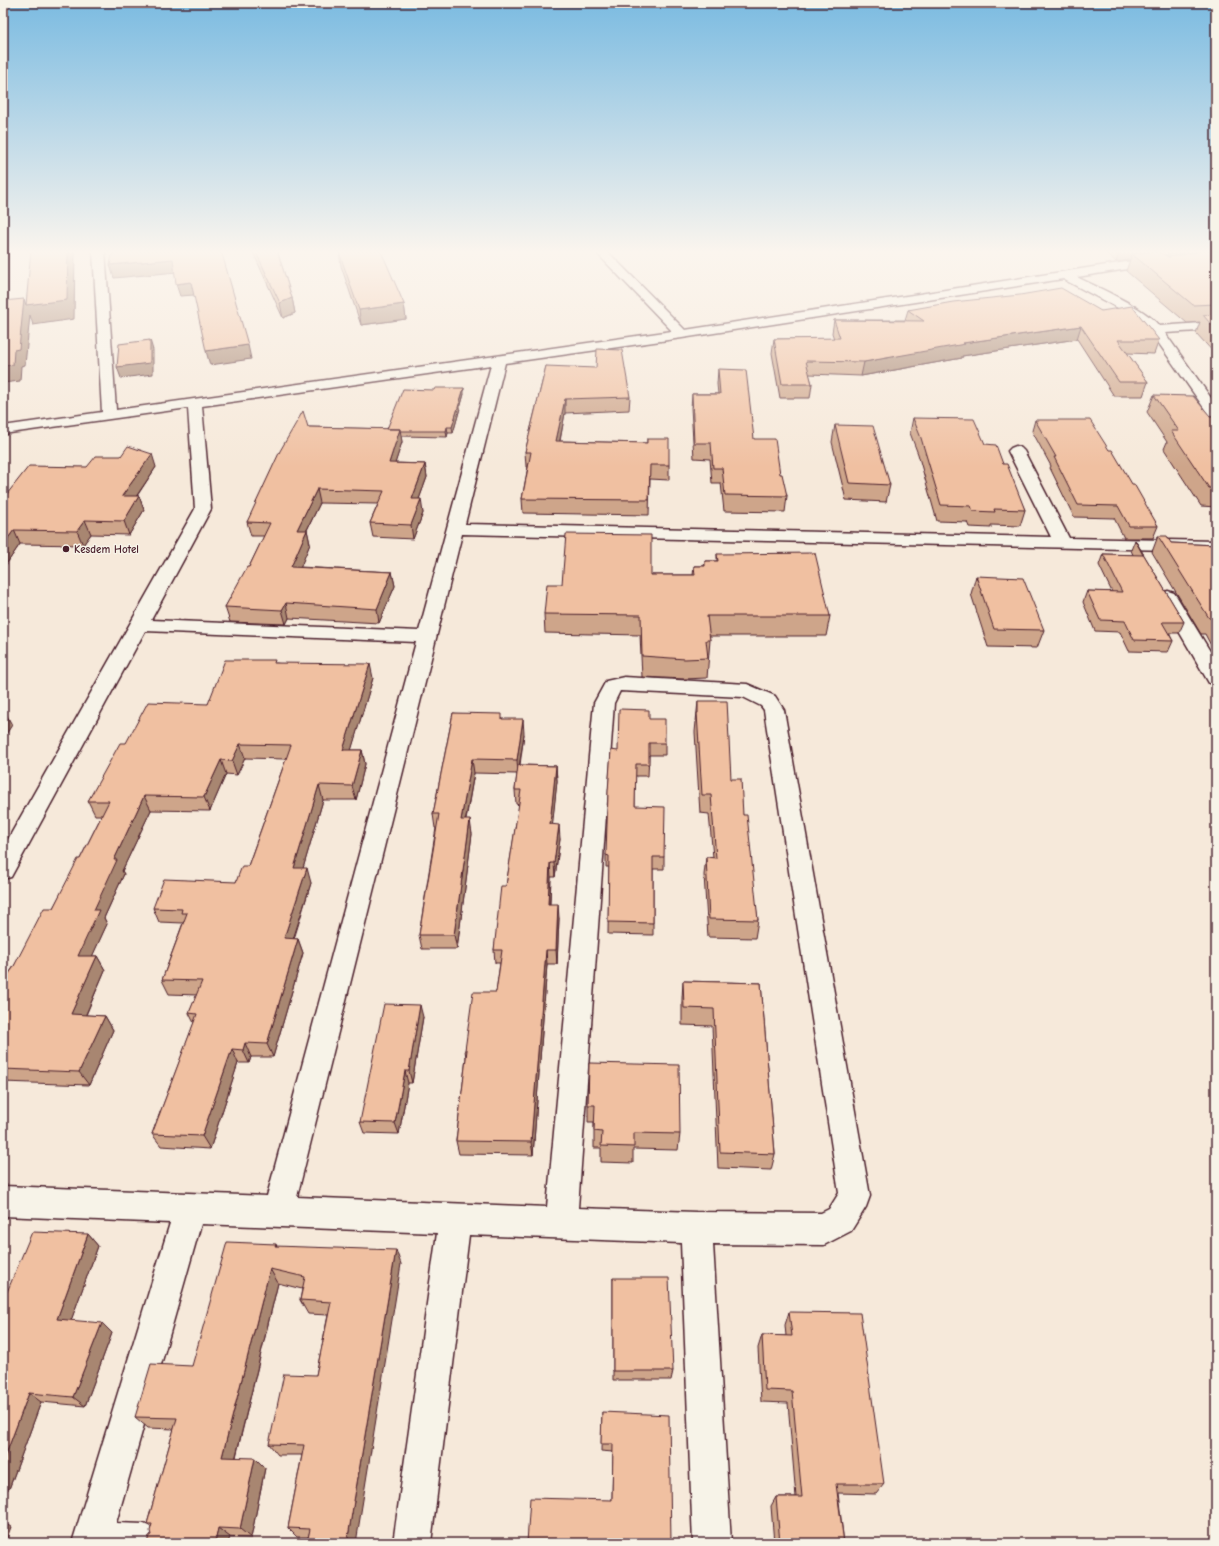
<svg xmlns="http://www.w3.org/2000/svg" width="1219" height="1546" viewBox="0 0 1219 1546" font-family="'Comic Neue',sans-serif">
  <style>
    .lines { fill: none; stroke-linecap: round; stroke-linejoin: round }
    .street-casing { stroke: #4a1f2b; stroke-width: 3 }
    .street { fill: #f7f3e8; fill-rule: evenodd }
    .wall { fill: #cea58a; stroke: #4a1f2b }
    .shaded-wall { fill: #a88671; stroke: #4a1f2b }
    .building { fill: #f0c0a1; stroke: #4a1f2b }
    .poi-dot { fill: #4a1f2b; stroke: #f7f3e8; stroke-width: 1.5 }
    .labels { text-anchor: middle; stroke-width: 3; stroke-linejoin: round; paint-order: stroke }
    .far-poi-label { font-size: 11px; font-weight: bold; fill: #4a1f2b; stroke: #f7f3e8; text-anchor: start }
  </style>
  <rect width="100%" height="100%" fill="#f6e9da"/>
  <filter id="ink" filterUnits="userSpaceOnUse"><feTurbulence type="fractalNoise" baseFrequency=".025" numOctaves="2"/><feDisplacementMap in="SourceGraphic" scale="8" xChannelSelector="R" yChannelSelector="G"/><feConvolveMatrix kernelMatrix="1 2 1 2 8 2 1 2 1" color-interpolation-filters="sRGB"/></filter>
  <g filter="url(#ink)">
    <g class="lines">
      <defs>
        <path id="street" d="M 93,250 L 105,250 L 116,410 L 672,331 L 594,250 L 606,250 L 685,330 L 1204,250 L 1216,250 L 1216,255 L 1077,277 C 1098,288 1146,308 1159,326 L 1216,322 L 1216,330 L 1165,333 L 1216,405 L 1216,419 L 1211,418 L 1146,325 L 1135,317 L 1063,279 L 682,338 L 505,363 L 465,524 L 1051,537 L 1008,451 L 1011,448 L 1016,446 L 1021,448 L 1024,451 L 1069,538 L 1216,541 L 1216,551 L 462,534 L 297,1197 L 547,1207 L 594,703 L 606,681 L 624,677 L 747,684 L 775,696 L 784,710 L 870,1196 L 866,1207 L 851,1231 L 824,1245 L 713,1244 L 731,1543 L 693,1543 L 681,1243 L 469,1235 L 431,1543 L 393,1543 L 437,1233 L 201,1224 L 116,1523 L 144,1524 L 157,1530 L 163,1543 L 72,1543 L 170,1223 L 3,1216 L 3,1186 L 267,1196 L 416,642 L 145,631 L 11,877 L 3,879 L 3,848 L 195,509 L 188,408 L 3,434 L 3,426 L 102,412 ZM 491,365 L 419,631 L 151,620 L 211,509 L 202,406 ZM 620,691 L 743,697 L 761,706 L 764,710 L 839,1193 L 829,1209 L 821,1213 L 696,1212 L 578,1208 L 614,703 Z
          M 1168,591 L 1174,593 L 1177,597 L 1216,661 L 1216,684 L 1209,683 L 1159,597 L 1162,593 Z"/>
      </defs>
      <use href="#street" class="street-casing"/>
      <use href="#street" class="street"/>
    </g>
    <path class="wall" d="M 252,250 L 277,250 L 292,298 L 295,313 L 283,318 Z
      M 1107,250 L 1138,250 L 1137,254 L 1169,257 L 1216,250 L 1216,355 L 1196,333 L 1200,322 L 1187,323 L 1126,271 L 1130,260 L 1116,262 L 1106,253 Z
      M 339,252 L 404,304 L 406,319 L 361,325 L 341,266 Z
      M 908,310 L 1101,311 L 1159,340 L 1154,354 L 1127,353 L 1148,382 L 1143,396 L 1114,396 L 1077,339 L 962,356 L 962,358 L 861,376 L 809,374 L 812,384 L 810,398 L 780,398 L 772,353 L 774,339 L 834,339 L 832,333 L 834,320 L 905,320 Z
      M 546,366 L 630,397 L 629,410 L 565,413 L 560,441 L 647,443 L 647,439 L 669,465 L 669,480 L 650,479 L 649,515 L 523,513 L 522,499 L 528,466 L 526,466 L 525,452 Z
      M 718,369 L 754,439 L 780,474 L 787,496 L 785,512 L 724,511 L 721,483 L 712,483 L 710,459 L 694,458 L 691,408 L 692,394 L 718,394 L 717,384 Z
      M 464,394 L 453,433 L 448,433 L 447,437 L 401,436 L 402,442 L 395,463 L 425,464 L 427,477 L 419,499 L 423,513 L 413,539 L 373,537 L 370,523 L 378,504 L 320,503 L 307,530 L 310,544 L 300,567 L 392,572 L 395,586 L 379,623 L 289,618 L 286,624 L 230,622 L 225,607 L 249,567 L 264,536 L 251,536 L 247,522 L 308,427 L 387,429 Z
      M 1154,395 L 1210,416 L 1216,416 L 1216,507 L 1201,506 L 1164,449 L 1167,442 L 1147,412 Z
      M 913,418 L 985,444 L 1003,464 L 1025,510 L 1020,526 L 991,525 L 991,528 L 969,527 L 967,522 L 937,521 L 918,454 L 910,433 Z
      M 1035,420 L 1109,450 L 1158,526 L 1153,538 L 1124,538 L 1114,518 L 1074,517 L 1050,468 L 1051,466 L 1032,431 Z
      M 835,425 L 890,485 L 886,502 L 846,500 L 832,442 Z
      M 156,467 L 137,496 L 139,496 L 144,510 L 129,535 L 91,534 L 83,545 L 20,544 L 3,569 L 3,499 Z
      M 1158,536 L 1171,543 L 1216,545 L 1216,655 L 1205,634 L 1201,634 L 1152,552 Z
      M 1135,540 L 1184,622 L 1179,633 L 1169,633 L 1173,641 L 1168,652 L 1129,651 L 1120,632 L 1095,631 L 1083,602 L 1087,591 L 1112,592 L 1099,565 L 1103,554 L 1133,555 L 1131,550 Z
      M 717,554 L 830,616 L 826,636 L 709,636 L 710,640 L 707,678 L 684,679 L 642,677 L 640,635 L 545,633 L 544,614 L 562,584 L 651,575 L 693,575 L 694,566 L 704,566 L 705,561 L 717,561 Z
      M 976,576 L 1044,630 L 1037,648 L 988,647 L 971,594 Z
      M 276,663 L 373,678 L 351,750 L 362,750 L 365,764 L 356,800 L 323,800 L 303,868 L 311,883 L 294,939 L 298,939 L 303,953 L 273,1057 L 251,1057 L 249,1063 L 238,1063 L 210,1149 L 161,1146 L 152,1134 L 194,1023 L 189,1013 L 197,995 L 169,994 L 162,980 L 183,923 L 159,922 L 153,908 L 236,882 L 248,866 L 286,759 L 245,758 L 237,775 L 226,774 L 210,811 L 151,810 L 122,871 L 124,874 L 104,918 L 107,924 L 92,956 L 97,956 L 105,970 L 86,1015 L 105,1016 L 113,1030 L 89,1085 L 3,1082 L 3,979 L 8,975 L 53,908 L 80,859 L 102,815 L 95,815 L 88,801 L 126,743 L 208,704 Z
      M 698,701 L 731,779 L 743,815 L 758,920 L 755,938 L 708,937 L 704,875 L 706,857 L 713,857 L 709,814 L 700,813 L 695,732 Z
      M 453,713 L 503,719 L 524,734 L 520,765 L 556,766 L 557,781 L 552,824 L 560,839 L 555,877 L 551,877 L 550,904 L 559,918 L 557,964 L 547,964 L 533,1155 L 459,1154 L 456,1141 L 466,1058 L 465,1050 L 496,992 L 500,963 L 495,963 L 494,950 L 506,886 L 519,805 L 516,804 L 515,790 L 517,774 L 474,773 L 466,820 L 472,834 L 457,949 L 422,949 L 419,935 L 436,828 L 435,828 L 433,814 Z
      M 649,719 L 665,743 L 665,755 L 649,755 L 648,776 L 635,776 L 635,806 L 664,857 L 664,869 L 653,869 L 653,935 L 608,934 L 609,867 L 606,867 L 606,855 Z
      M 683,981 L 761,983 L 775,1154 L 771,1170 L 718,1168 L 712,1026 L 682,1025 L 682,998 Z
      M 423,1017 L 412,1083 L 408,1083 L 399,1134 L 364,1133 L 360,1122 Z
      M 589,1063 L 680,1134 L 678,1150 L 633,1149 L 633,1163 L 601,1162 L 601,1148 L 594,1148 L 594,1122 L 588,1122 L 588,1105 Z
      M 88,1234 L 98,1246 L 71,1320 L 112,1333 L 85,1406 L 41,1402 L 9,1489 L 3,1489 L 3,1292 L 7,1292 Z
      M 276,1244 L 277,1247 L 401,1264 L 308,1537 L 297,1537 L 288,1528 L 302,1455 L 278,1455 L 269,1444 L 316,1375 L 328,1315 L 308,1314 L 300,1300 L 302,1289 L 278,1283 L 236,1457 L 265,1468 L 251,1538 L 151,1535 L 151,1527 L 147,1524 L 174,1429 L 148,1428 L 135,1417 L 192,1366 Z
      M 613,1278 L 673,1371 L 671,1380 L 613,1380 Z
      M 789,1312 L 884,1484 L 876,1494 L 838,1493 L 844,1543 L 774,1543 L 771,1506 L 776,1497 L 796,1497 L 788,1403 L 761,1402 L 758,1348 L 762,1335 L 786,1336 L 785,1325 Z
      M 602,1412 L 671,1543 L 612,1500 L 613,1452 L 601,1451 Z"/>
    <path class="shaded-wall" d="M 68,250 L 75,250 L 74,319 L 33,325 L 30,315 L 25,365 L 21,366 L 20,381 L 3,383 L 3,366 L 14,350 L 24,299 L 26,305 Z
      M 1133,250 L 1138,250 L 1136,258 L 1132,254 L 1130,260 L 1116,262 L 1119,253 Z
      M 173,259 L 177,272 L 114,278 L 110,265 Z
      M 191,282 L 194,295 L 180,296 L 176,284 Z
      M 292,298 L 295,313 L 283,318 L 280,303 Z
      M 404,304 L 406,319 L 361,325 L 359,310 Z
      M 1081,326 L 1077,339 L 962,356 L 962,358 L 861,376 L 864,362 L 963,343 Z
      M 150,340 L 153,350 L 153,374 L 121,378 L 117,367 Z
      M 248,345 L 251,359 L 210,365 L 206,351 Z
      M 464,388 L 464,394 L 453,433 L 452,427 Z
      M 565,399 L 565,413 L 557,455 L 556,441 Z
      M 447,427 L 448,433 L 447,437 L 446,431 Z
      M 400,429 L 402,442 L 391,476 L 389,463 Z
      M 152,454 L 156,467 L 127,510 L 122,496 Z
      M 425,464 L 427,477 L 414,513 L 412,499 Z
      M 317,489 L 320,503 L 300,544 L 297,530 Z
      M 139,496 L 144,510 L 129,535 L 124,521 Z
      M 421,499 L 423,513 L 413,539 L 411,525 Z
      M 85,520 L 91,534 L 83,545 L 77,531 Z
      M 14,530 L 20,544 L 3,569 L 3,545 Z
      M 307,530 L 310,544 L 295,581 L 291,567 Z
      M 392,572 L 395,586 L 379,623 L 377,609 Z
      M 286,603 L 289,618 L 286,624 L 282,610 Z
      M 370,664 L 373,678 L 347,764 L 343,750 Z
      M 5,712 L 12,725 L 3,739 L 3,716 Z
      M 523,719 L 524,734 L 518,774 L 517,760 Z
      M 240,744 L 245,758 L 237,775 L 232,761 Z
      M 362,750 L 365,764 L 356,800 L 352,786 Z
      M 472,759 L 474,773 L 463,834 L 461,820 Z
      M 221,760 L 226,774 L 210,811 L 204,797 Z
      M 556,766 L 557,781 L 551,839 L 550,824 Z
      M 319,785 L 323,800 L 299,882 L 294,868 Z
      M 144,796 L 151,810 L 122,871 L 124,874 L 104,918 L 107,924 L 86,970 L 78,956 L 94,910 L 114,860 Z
      M 470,820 L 472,834 L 457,949 L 454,935 Z
      M 559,825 L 560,839 L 555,877 L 554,863 Z
      M 550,863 L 551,877 L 549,918 L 548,904 Z
      M 307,868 L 311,883 L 289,952 L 284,938 Z
      M 558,904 L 559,918 L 557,964 L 556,950 Z
      M 298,939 L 303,953 L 273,1057 L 267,1044 Z
      M 546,950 L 547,964 L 533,1155 L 531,1142 Z
      M 97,956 L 105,970 L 80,1028 L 71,1014 Z
      M 420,1005 L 423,1017 L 412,1083 L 409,1071 Z
      M 105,1016 L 113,1030 L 89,1085 L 79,1072 Z
      M 245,1043 L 251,1057 L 249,1063 L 243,1050 Z
      M 232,1049 L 238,1063 L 210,1149 L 202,1136 Z
      M 405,1071 L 408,1083 L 399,1134 L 395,1123 Z
      M 88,1234 L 98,1246 L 68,1329 L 57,1319 Z
      M 396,1250 L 401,1264 L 356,1543 L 347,1543 Z
      M 270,1269 L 278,1283 L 233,1468 L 222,1457 Z
      M 102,1323 L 112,1333 L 85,1406 L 73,1397 Z
      M 29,1393 L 41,1402 L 9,1489 L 3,1485 L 3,1462 Z
      M 255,1458 L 265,1468 L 251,1538 L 240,1529 Z
      M 3,1522 L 11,1527 L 5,1543 L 3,1543 Z
      M 218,1528 L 230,1537 L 228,1543 L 215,1543 Z"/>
    <path class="building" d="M 31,250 L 68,250 L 67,300 L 26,305 Z
      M 113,250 L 221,250 L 248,345 L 206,351 L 191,282 L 176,284 L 173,259 L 110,265 Z
      M 255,250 L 277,250 L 292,298 L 280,303 Z
      M 349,250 L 380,250 L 385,260 L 404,304 L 359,310 L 339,252 Z
      M 1117,250 L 1133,250 L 1119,253 Z
      M 1207,250 L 1216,250 L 1216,304 L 1193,305 L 1132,254 L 1156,251 L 1169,257 Z
      M 1061,288 L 1101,311 L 1132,306 L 1159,340 L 1118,340 L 1148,382 L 1119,382 L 1081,326 L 963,343 L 965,344 L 864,362 L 806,361 L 812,384 L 782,384 L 774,339 L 840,338 L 834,320 L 924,321 L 908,310 L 953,302 L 1020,295 Z
      M 24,299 L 19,349 L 14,350 L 13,365 L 3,366 L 3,301 Z
      M 1216,314 L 1216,330 L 1203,315 Z
      M 150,340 L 150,363 L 117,367 L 119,344 Z
      M 597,349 L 622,350 L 630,397 L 565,399 L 556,441 L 647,443 L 647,439 L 669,439 L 669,465 L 650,465 L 649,500 L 522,499 L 531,452 L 525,452 L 546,366 L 596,368 Z
      M 718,369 L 746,370 L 754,439 L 775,439 L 780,474 L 782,474 L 787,496 L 725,495 L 722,468 L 713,468 L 711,443 L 694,443 L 692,394 L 720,394 Z
      M 435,388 L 464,388 L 452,427 L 447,427 L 446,431 L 400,431 L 400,429 L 387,429 L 403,389 L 434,390 Z
      M 1154,395 L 1193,396 L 1210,416 L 1216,416 L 1216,488 L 1209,488 L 1171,431 L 1179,431 Z
      M 303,411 L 308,427 L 400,429 L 389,463 L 425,464 L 412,499 L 421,499 L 411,525 L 370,523 L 384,491 L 317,489 L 297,530 L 307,530 L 291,567 L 392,572 L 377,609 L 286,603 L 282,610 L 225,607 L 247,567 L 249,567 L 270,523 L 247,522 L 280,451 Z
      M 913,418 L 974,419 L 985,444 L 996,445 L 1003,464 L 1007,464 L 1025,510 L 994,509 L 995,512 L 973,511 L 971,506 L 941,505 L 921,438 Z
      M 1035,420 L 1090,420 L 1109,450 L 1112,450 L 1132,484 L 1134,484 L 1158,526 L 1129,526 L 1118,506 L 1078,505 L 1054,457 L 1056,457 Z
      M 835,425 L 873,426 L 890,485 L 849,483 Z
      M 128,446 L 152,454 L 122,496 L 139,496 L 124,521 L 85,520 L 77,531 L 14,530 L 3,545 L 3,499 L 29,466 L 87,467 L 96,456 L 121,456 Z
      M 566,534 L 651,535 L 651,575 L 695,575 L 694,566 L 705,566 L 705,561 L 718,561 L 717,554 L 815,553 L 830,616 L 707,616 L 710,640 L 706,640 L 708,658 L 685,659 L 642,656 L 641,615 L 544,614 L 547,584 L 562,584 Z
      M 1158,536 L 1167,536 L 1171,543 L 1216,545 L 1216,624 L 1213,618 L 1209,618 Z
      M 1135,540 L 1184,622 L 1162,622 L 1173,641 L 1134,640 L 1125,621 L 1100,620 L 1087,591 L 1122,592 L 1103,554 L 1143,555 Z
      M 976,576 L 1023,578 L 1044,630 L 994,629 Z
      M 225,660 L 275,660 L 274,663 L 370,664 L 343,750 L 362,750 L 352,786 L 319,785 L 294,868 L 307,868 L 284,938 L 298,939 L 267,1044 L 245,1043 L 243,1050 L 232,1049 L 202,1136 L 152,1134 L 197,1014 L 189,1013 L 202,981 L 162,980 L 187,913 L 181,913 L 182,909 L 153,908 L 164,879 L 236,882 L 242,866 L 248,866 L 291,745 L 240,744 L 232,761 L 221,760 L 204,797 L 144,796 L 114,860 L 117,860 L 94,910 L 99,910 L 78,956 L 97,956 L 71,1014 L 105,1016 L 79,1072 L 3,1069 L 3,979 L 5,975 L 8,975 L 13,968 L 44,908 L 53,908 L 78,859 L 80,859 L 109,801 L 88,801 L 120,743 L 126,743 L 148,702 L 208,704 Z
      M 698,701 L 727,701 L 731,779 L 741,779 L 743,815 L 747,815 L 758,920 L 709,919 L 706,857 L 716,858 L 711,795 L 702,795 L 697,713 L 698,713 Z
      M 619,709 L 649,710 L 649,719 L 665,719 L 665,743 L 649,743 L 649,764 L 636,764 L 635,806 L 665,807 L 664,857 L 653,857 L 653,923 L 608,922 L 609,856 L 606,855 L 608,791 L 611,750 L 618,751 Z
      M 453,713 L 502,714 L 502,719 L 523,719 L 517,760 L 472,759 L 461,820 L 470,820 L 454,935 L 419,935 L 439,814 L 433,814 Z
      M 518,765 L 556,766 L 550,824 L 559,825 L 554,863 L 550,863 L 548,904 L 558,904 L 556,950 L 546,950 L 531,1142 L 456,1141 L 467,1050 L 465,1050 L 473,992 L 496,992 L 502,950 L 494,950 L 501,886 L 506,886 L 521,790 L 515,790 Z
      M 683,981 L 761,983 L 775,1154 L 720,1152 L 714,1009 L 684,1008 Z
      M 384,1004 L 420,1005 L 409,1071 L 405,1071 L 395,1123 L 360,1122 Z
      M 589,1063 L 679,1065 L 680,1134 L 634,1133 L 634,1147 L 601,1146 L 602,1132 L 594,1131 L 595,1105 L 588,1105 Z
      M 32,1232 L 88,1234 L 57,1319 L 102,1323 L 73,1397 L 29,1393 L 3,1462 L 3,1292 L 7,1292 Z
      M 227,1242 L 276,1244 L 275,1246 L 396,1250 L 347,1543 L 307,1543 L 310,1529 L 288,1528 L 304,1445 L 269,1444 L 284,1374 L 316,1375 L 331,1302 L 300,1300 L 305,1277 L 270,1269 L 222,1457 L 255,1458 L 240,1529 L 218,1528 L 215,1543 L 147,1543 L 149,1536 L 151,1535 L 150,1531 L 152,1524 L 147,1524 L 177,1418 L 135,1417 L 151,1364 L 192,1366 Z
      M 613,1278 L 669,1278 L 673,1371 L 613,1371 Z
      M 789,1312 L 860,1313 L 884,1484 L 836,1484 L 844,1543 L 780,1543 L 776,1497 L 802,1497 L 792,1391 L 765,1390 L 762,1335 L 792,1336 Z
      M 602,1412 L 669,1415 L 671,1543 L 527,1543 L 530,1498 L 612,1500 L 613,1444 L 601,1444 Z"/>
  </g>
  <linearGradient id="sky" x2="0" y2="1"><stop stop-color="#7bbbe1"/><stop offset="0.54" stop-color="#fbf5ee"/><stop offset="1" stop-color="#fbf5ee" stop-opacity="0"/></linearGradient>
  <rect width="1219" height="467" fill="url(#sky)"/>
  <circle class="poi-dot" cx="66" cy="549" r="4"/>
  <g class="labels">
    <g class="far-poi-label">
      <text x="74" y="553">Kesdem Hotel</text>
    </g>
  </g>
  <rect width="1219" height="1546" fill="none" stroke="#f7f3e8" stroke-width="16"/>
  <rect x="8" y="8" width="1203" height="1530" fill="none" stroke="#4a1f2b" stroke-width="1.5" filter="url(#ink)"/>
</svg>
